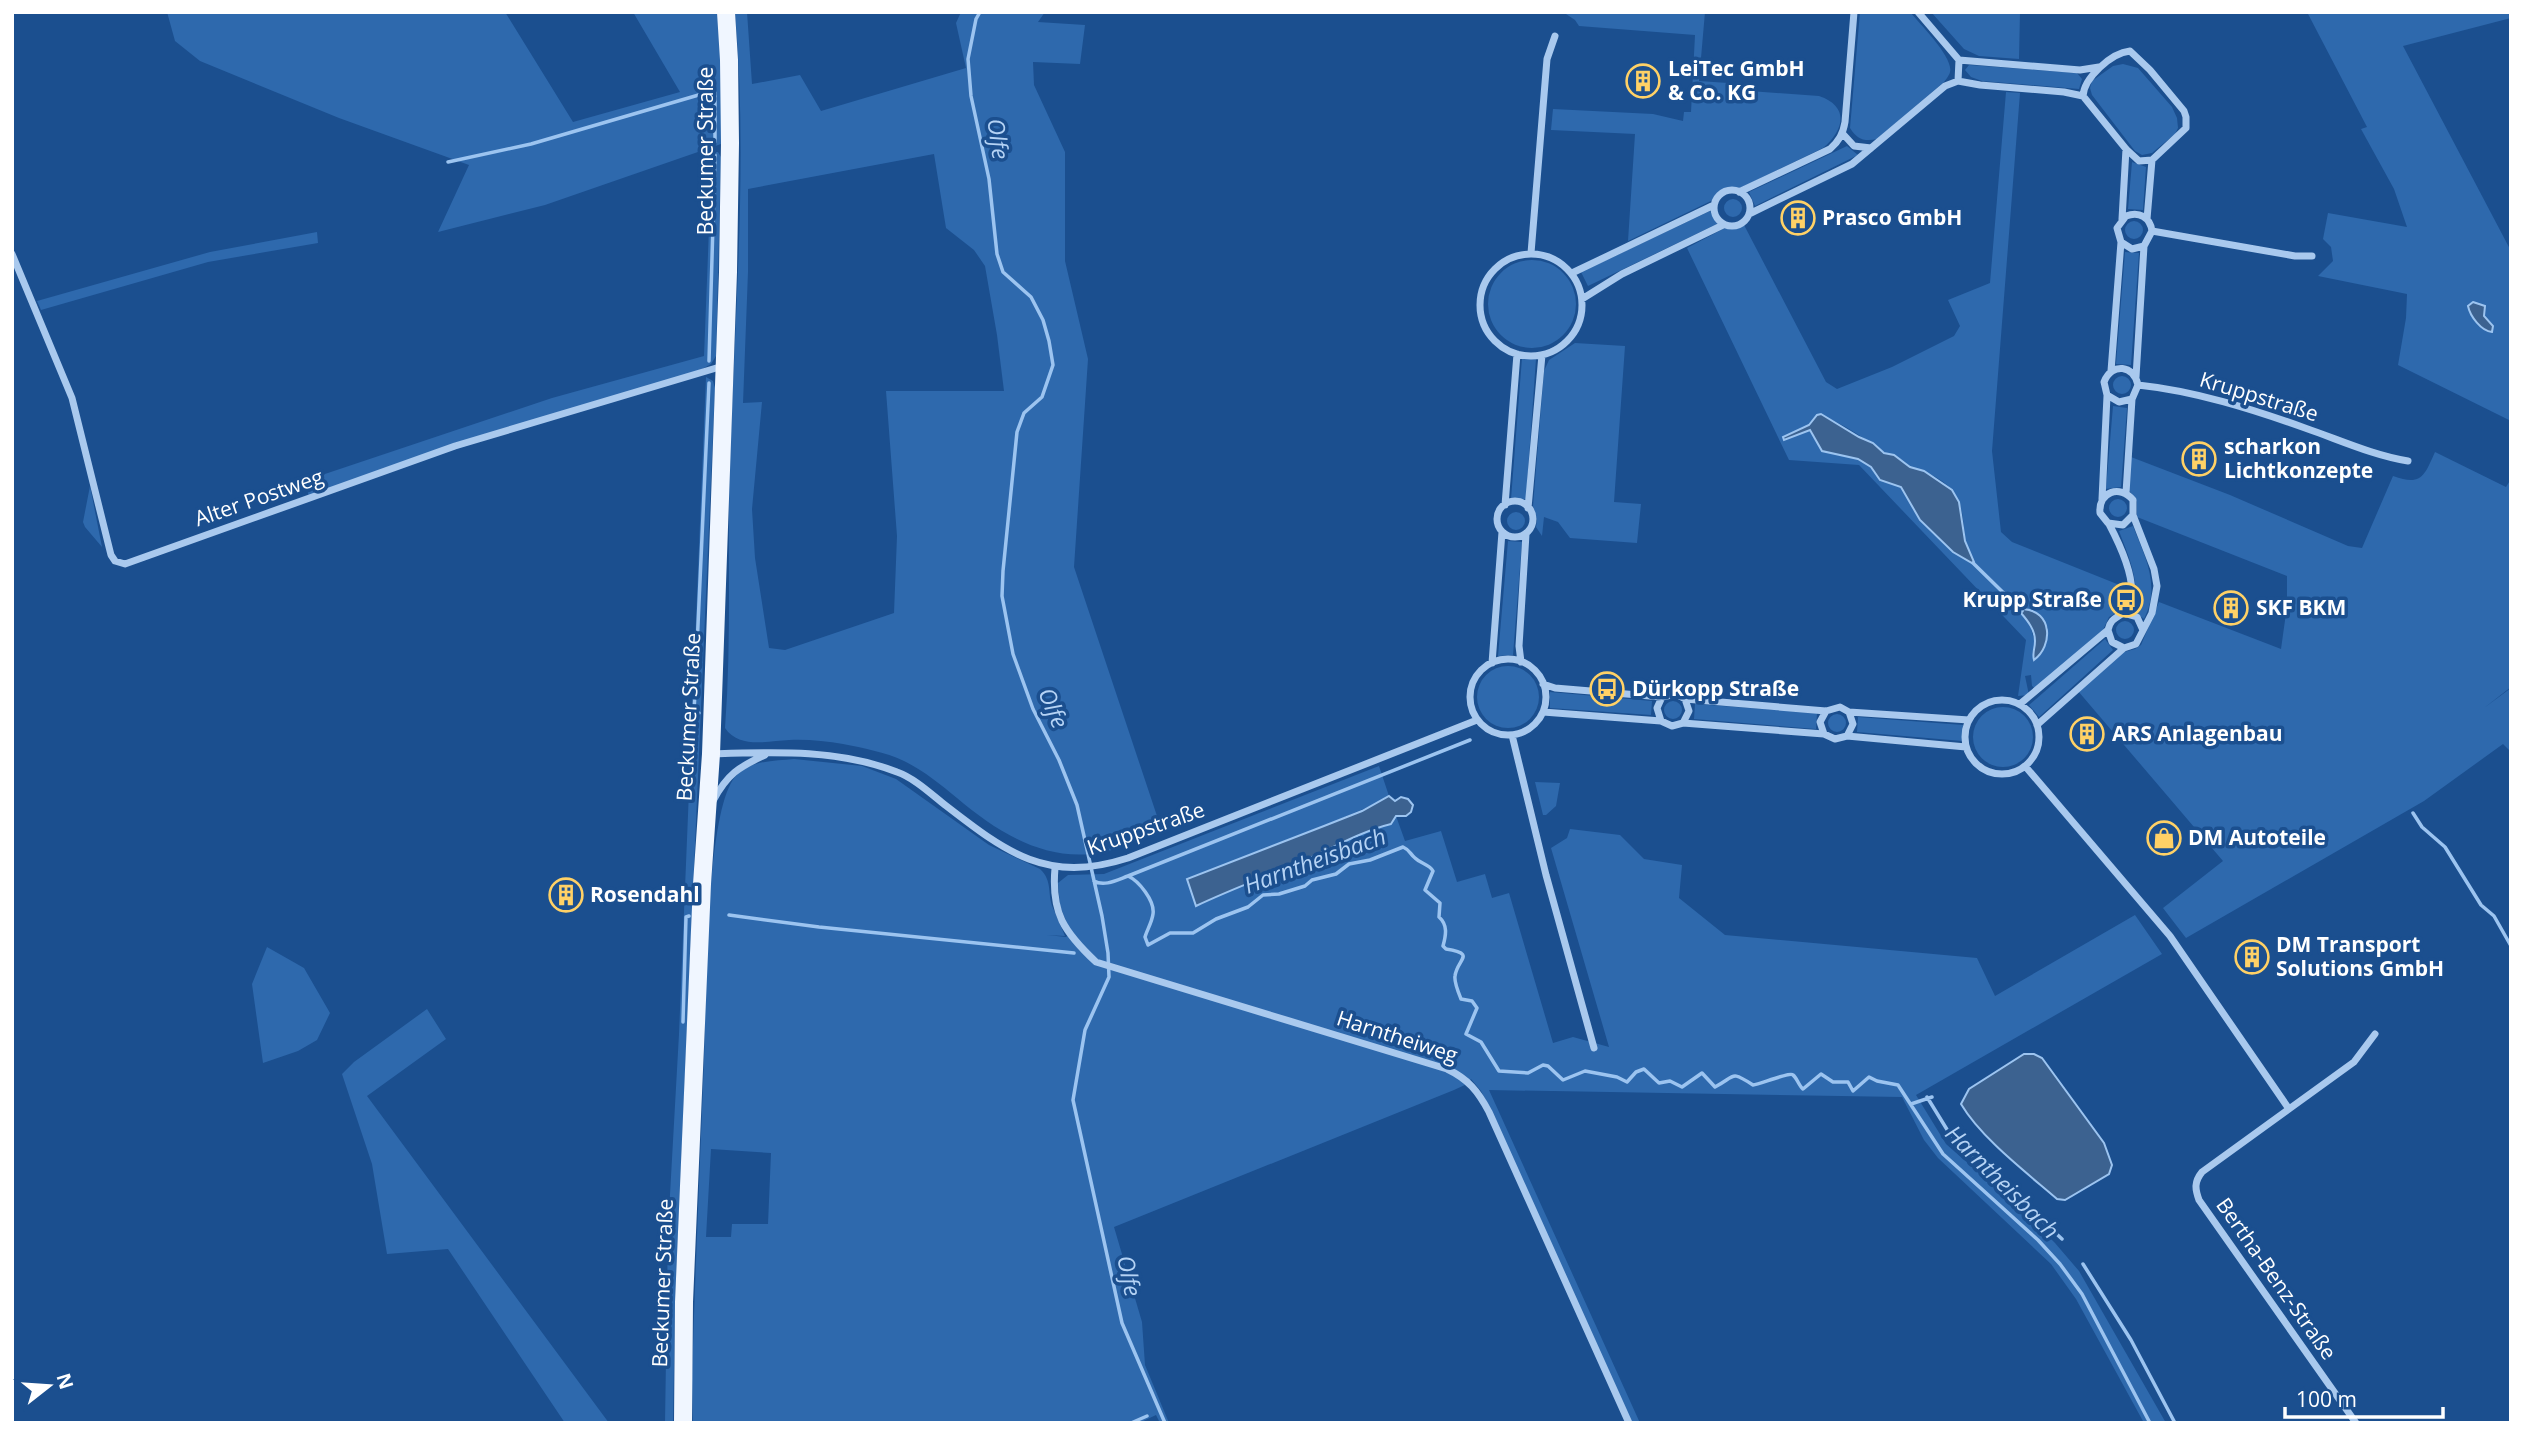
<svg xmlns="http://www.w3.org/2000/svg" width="2523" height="1435" viewBox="0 0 2523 1435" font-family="'Open Sans',sans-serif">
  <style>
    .green { fill: #2e69ad; fill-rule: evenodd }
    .water { fill: #3c6290; stroke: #9cc4f0; stroke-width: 2 }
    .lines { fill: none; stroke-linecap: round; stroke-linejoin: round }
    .stream { stroke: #9cc4f0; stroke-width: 3.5 }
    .minor { stroke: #a9c9ee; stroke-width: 7 }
    .primary { stroke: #f0f6ff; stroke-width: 18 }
    .labels { text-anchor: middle; stroke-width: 7; stroke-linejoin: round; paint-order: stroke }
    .poi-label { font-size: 21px; font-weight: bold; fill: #fff; stroke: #1b4f8f; text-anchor: start }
    .street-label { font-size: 21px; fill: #fff; stroke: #1b4f8f }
    .water-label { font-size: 23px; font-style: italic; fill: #b5d3f5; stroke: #1b4f8f }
  </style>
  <rect width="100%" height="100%" fill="#1b4f8f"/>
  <path class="green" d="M 167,12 L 505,12 L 573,122 L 680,92 L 633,12 L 719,12 L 723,61 L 721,144 L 545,205 L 438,232 L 469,165 L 339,118 L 200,61 L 175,41 Z
    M 735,12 L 747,12 L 752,84 L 800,75 L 821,111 L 966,68 L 956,23 L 961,12 L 1045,12 L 1038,22 L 1085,25 L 1080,64 L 1033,62 L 1034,85 L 1065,152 L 1065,261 L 1088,359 L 1074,567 L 1162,831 C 1139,840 1115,852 1091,854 C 1039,859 995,830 957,798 C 941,785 923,770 904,761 C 885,752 863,748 843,744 C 826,741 806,739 789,740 C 768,741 739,749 725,728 C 732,638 727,548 730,458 C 735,310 748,160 735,12 ZM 934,154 L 946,228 L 974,250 L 985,266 L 997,335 L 1004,391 L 886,391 L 897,536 L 894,613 L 785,650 L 769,648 L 755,558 L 752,509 L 762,402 L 743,403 L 748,272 L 748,189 Z
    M 1563,12 L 1705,12 L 1699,81 L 1728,83 L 1736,90 L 1819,96 C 1851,107 1843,131 1823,148 L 1740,188 C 1727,186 1719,189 1713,200 L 1628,241 L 1635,134 L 1551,130 L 1553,109 L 1653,114 L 1683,121 L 1684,112 L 1691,112 L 1695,35 L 1579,26 L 1575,20 Z
    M 1860,12 L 1910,12 C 1920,24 1954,58 1950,72 C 1950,74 1945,81 1944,82 L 1877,139 C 1864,142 1857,139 1850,128 Z
    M 1931,12 L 2020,12 L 2019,59 L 1979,56 L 1964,49 Z
    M 2307,12 L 2511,12 L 2511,18 L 2403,46 L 2511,251 L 2511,423 L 2509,420 L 2398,365 L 2406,318 L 2407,294 L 2318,276 L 2333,261 L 2331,247 L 2323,239 L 2328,213 L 2407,227 L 2394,189 L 2361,129 L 2367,127 ZM 2473,302 L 2485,306 L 2484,316 L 2493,326 L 2484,330 L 2469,311 L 2468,306 Z
    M 2123,64 L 2138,68 L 2172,107 L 2177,118 L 2178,128 L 2175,134 L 2152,153 L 2142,155 L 2135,151 L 2092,95 L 2090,88 L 2092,81 L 2113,66 Z
    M 1969,65 L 2077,73 L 2082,79 L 2079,89 L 1982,81 L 1971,77 L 1965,70 Z
    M 2006,92 L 2020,93 L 1992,451 L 2001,532 L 2012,542 L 2127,588 L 2123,609 L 2109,617 L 2103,630 L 2036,689 L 2032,686 L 2031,675 L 2025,676 L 2029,695 L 2018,696 L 2026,640 L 1859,465 L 1789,460 L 1687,248 L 1725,228 L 1738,228 L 1744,225 L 1826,382 L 1837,389 L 1892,367 L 1954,336 L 1960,326 L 1948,300 L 1990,283 ZM 1817,415 C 1837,419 1865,439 1881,450 C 1891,457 1902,456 1910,467 C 1928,472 1952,482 1959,502 C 1965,517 1963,536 1968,552 L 1913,510 L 1904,488 L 1874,473 L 1871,467 L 1858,459 L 1822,451 L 1809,430 L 1784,440 L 1783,437 L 1810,425 ZM 2037,615 L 2048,628 L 2032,654 L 2035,644 L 2030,624 Z
    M 1847,146 L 1858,155 L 1755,206 L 1749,192 Z
    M 712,152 L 718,152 L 721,157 L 716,356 L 711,364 L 697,372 L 309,496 L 304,481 L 552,398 L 704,356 Z
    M 2132,162 L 2146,167 L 2143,210 L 2128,209 Z
    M1724 208a9 9 0 1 1 18 0a9 9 0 1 1-18 0Z
    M 1710,211 L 1717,224 L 1588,286 L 1581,272 Z
    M2125 230a9 9 0 1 1 18 0a9 9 0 1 1-18 0Z
    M 317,232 L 318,243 L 208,262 L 41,310 L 37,301 L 210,252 Z
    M 2125,252 L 2139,253 L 2131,365 L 2116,364 Z
    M1488 304a44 44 0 1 1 88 0a44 44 0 1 1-88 0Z
    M 1575,343 L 1625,346 L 1614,502 L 1641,504 L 1637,543 L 1570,538 L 1558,522 L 1544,517 L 1542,536 L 1536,527 L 1537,520 L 1533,506 L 1544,371 L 1549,360 Z
    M 1522,358 L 1536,359 L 1526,499 L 1511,499 Z
    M2113 385a9 9 0 1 1 18 0a9 9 0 1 1-18 0Z
    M 706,377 L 713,381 L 715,388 L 675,1302 L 673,1423 L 665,1423 L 668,1230 L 679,1034 Z
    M 2113,406 L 2127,408 L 2121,487 L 2106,489 Z
    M 2435,452 L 2506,487 L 2511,479 L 2511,687 L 2484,708 L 2511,688 L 2511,752 L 2503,744 L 2424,801 L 2186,938 L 2163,908 L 2223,861 L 2078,691 L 2124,652 L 2135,649 L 2141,645 L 2159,602 L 2281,649 L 2287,606 L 2287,576 L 2137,517 L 2137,502 L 2129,490 L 2131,457 L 2230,495 L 2348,546 L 2362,548 L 2393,476 C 2421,486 2424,477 2435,452 Z
    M 90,486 L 102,547 L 85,527 L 83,522 Z
    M2109 508a9 9 0 1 1 18 0a9 9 0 1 1-18 0Z
    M1507 521a9 9 0 1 1 18 0a9 9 0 1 1-18 0Z
    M 2133,526 C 2145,557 2161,586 2144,619 L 2133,611 C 2141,582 2129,558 2119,531 Z
    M 1508,541 L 1522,542 L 1513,655 L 1498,656 Z
    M2116 630a9 9 0 1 1 18 0a9 9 0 1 1-18 0Z
    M 2105,639 L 2113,650 L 2039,717 L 2029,705 Z
    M1477 697a31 31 0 1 1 62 0a31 31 0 1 1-62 0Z
    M 1550,692 L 1652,701 L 1651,715 L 1550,708 Z
    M1664 710a9 9 0 1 1 18 0a9 9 0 1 1-18 0Z
    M 1695,704 L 1817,713 L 1816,729 L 1694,719 Z
    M1973 737a30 30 0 1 1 60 0a30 30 0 1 1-60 0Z
    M1828 723a9 9 0 1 1 18 0a9 9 0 1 1-18 0Z
    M 1858,717 L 1963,725 L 1962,741 L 1857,732 Z
    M 794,759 L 862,766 L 896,779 L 989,845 L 1040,869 C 1053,881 1047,894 1053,908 C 1057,917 1061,927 1065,936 L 1047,935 L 1066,937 L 1071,933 L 1060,906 L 1058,883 L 1068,875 L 1104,874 L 1379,766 L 1389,796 L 1384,800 L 1324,826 L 1187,879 L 1196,905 L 1335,847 L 1368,830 L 1391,824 L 1396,816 L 1405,841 L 1441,831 L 1457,882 L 1485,874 L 1492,898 L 1509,893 L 1553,1043 L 1573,1037 L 1609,1047 L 1551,848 L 1567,838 L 1570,829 L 1620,835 L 1644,859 L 1682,865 L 1679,898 L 1725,935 L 1977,958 L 1995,996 L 2135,915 L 2162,954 L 1916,1095 L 1946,1144 L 2026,1214 L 2055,1243 L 2079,1271 L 2166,1423 L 2144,1423 L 2076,1299 L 2051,1264 L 1938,1158 L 1924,1140 L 1902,1097 L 1489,1090 L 1640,1423 L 1632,1423 L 1491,1110 L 1481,1091 L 1471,1079 L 1467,1084 L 1454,1090 L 1114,1227 L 1142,1322 L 1145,1365 L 1169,1423 L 1160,1423 L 1156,1415 L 1139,1423 L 693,1423 L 692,1379 C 695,1273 700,1166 704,1060 C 706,1006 705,813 735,777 C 750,760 774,761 794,759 ZM 711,1149 L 771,1153 L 768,1224 L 732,1224 L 731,1237 L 706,1237 Z
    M 1535,782 L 1560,783 L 1556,806 L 1546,815 L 1543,815 Z
    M 267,947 L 304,968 L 330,1013 L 317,1040 L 298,1051 L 263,1063 L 252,984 Z
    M 427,1009 L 446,1039 L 367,1096 L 609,1423 L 565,1423 L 448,1249 L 387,1254 L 372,1164 L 342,1074 L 354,1062 Z"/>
  <path class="water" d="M 2473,302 L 2485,306 L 2484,316 L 2493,326 L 2492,332 C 2481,331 2470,316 2468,306 Z
    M 1821,414 L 1859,437 L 1873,443 L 1884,453 L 1894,455 L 1910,467 L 1924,471 L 1952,490 L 1959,502 L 1965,541 L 1974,562 L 1972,563 L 1953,552 L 1920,520 L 1901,487 L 1880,480 L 1871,467 L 1858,459 L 1822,451 L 1810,430 L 1784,440 L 1783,437 L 1809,425 L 1817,415 Z
    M 2023,609 C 2053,611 2053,646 2034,660 C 2032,653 2035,649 2035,641 C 2035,630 2028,621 2021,613 Z
    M 1389,796 L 1395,801 L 1401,797 L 1408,799 L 1413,805 L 1411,812 L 1406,816 L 1396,816 L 1391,824 C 1363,831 1338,845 1312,857 C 1273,874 1234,888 1196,906 L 1187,879 L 1324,826 L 1362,811 Z
    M 2024,1054 L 2034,1054 L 2042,1058 L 2104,1143 L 2112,1165 L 2109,1174 L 2065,1200 L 2057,1199 C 2027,1173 1981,1138 1961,1104 L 1969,1089 Z"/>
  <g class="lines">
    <path class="stream" d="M 980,12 L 976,19 L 968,59 L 971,96 L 989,179 L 997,254 L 1003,272 L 1031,297 L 1043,320 L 1049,341 L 1053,365 L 1042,397 L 1024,413 L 1017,432 L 1003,571 L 1002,596 L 1013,654 L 1033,709 L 1059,760 L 1077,805 L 1102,916 L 1108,953 L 1109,977 L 1085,1030 L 1073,1100 L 1122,1323 L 1165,1423
      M 448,162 L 531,144 L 702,94 L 715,93 L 715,142
      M 709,361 L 715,155
      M 1973,563 L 2022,611
      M 699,713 L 694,713 L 709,383
      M 2413,813 L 2422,827 L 2445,847 L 2481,905 L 2494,916 L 2511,946
      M 1128,876 L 1470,740
      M 1094,881 C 1104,887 1117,880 1128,876 C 1139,881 1155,901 1153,914 C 1152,922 1147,930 1145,937 L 1148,945 L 1170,933 L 1193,933 L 1216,919 L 1248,907 L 1263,895 L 1279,894 L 1305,886 L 1312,880 L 1336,874 L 1349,864 L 1370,860 L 1403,847 C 1410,850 1410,854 1415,858 C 1421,864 1429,864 1433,871 L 1425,890 L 1440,903 L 1439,917 C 1448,925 1446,935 1443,946 L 1446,949 C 1477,954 1457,959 1455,976 C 1454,982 1459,994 1461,999 L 1472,1001 L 1477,1008 L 1466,1034 L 1481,1042 L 1499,1071 L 1528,1073 L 1543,1065 L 1548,1066 L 1563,1080 L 1585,1071 L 1617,1077 L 1627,1082 L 1636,1072 L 1644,1069 L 1659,1083 L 1670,1081 L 1682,1087 L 1702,1073 L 1715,1087 C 1736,1076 1730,1070 1753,1085 C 1760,1084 1790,1072 1793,1075 C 1797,1078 1799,1086 1803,1089 L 1821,1074 L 1833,1082 L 1848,1082 L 1853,1091 L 1869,1077 L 1877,1081 L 1898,1085 L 1943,1154 L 2038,1240 L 2060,1264 L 2082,1294 L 2150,1423
      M 729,915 L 819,927 L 1074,953
      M 683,1022 L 686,917 L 689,916
      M 1927,1097 L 1951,1136 L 2062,1239
      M 1911,1104 L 1932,1097
      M 2083,1264 L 2131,1340 L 2175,1423
      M 1131,1423 L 1147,1416"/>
    <path class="minor" d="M 1918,12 L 1959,60 L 1958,81
      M 1959,60 L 2080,70 L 2099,67
      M 1958,81 L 1980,85 L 2064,92 L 2083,96 L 2126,149 L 2139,161 L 2152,160 L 2186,128 L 2186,117 L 2184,111 L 2150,70 L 2130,51 C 2111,53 2084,78 2083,96
      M 1843,134 L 1854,146 L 1871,148
      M1714 208a18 18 0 1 1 36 0a18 18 0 1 1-36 0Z
      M 1739,192 L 1830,149 C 1839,141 1843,134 1845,122 L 1854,12
      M 1749,214 L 1852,164 L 1945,86 L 1958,81
      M 2122,219 L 2126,149
      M 2147,219 L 2152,160
      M 2152,231 L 2295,256 L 2312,256
      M 1531,253 L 1547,59 L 1555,36
      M1480 305a51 51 0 1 1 102 0a51 51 0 1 1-102 0Z
      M 12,254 L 72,398 L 111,555 L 115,561 L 125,564 L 455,446 L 723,366
      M 1572,273 L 1714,205
      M 1582,299 L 1622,274 L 1723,225
      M 2111,371 L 2121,242
      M 2136,377 L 2144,246 L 2152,231 C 2150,217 2139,211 2126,216 L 2117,228 L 2121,242 L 2132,249 L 2144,246
      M 2138,385 C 2195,391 2252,409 2305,428 C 2340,440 2372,455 2408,461
      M 2126,493 L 2132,399 L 2138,385 C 2134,365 2112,362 2104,382 L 2107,395 L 2119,402 L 2132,399
      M 2102,499 L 2107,396
      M1497 519a18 18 0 1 1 36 0a18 18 0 1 1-36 0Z
      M 1505,505 L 1517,354
      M 1528,508 L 1542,355
      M 2123,613 L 2137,617 L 2142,628
      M 2108,630 L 2112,642 L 2124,648
      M1470 697a38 38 0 1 1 76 0a38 38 0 1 1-76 0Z
      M 1521,662 L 1519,646 L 1526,534
      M 1492,663 L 1502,532
      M 1543,684 L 1555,688 L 1662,697 L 1676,694 L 1685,699 L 1826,711 L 1840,707 L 1849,712 L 1969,720
      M1965 737a37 37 0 1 1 74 0a37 37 0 1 1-74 0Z
      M 2020,704 L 2108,630 C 2111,615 2122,618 2128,607 C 2140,586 2119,543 2109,524
      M 1543,712 L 1661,721 L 1672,726 L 1683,723 L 1824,734 L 1835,739 L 1847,736 L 1966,747
      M 1661,721 L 1657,708 L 1662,697
      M 1683,723 L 1689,711 L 1685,699
      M 2037,725 L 2124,648 L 2136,644 L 2152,613 L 2157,586 L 2154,569 L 2133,515 L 2133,500 C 2120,484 2098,492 2100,513 L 2108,523 L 2123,525 L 2133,515
      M 1824,734 L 1820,722 L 1826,711
      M 1512,735 L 1546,875 L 1594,1048
      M 1847,736 L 1853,724 L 1849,712
      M 712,754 C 774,752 838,749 897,772 C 914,778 930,793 945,805 C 1007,853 1047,884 1128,858 L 1477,720
      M 2025,766 L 2170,936 L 2289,1109 L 2202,1172 C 2194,1182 2195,1189 2199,1200 L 2356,1423
      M 713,801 C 727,774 739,767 765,755
      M 1055,868 C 1051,913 1064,932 1096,962 L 1447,1069 C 1468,1079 1478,1091 1489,1112 L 1629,1423
      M 2289,1109 L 2354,1062 L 2375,1034"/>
    <path class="primary" d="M 683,1423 L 684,1302 L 702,884 L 711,754 L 728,272 L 730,143 L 729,60 L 726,12"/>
  </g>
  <defs>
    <symbol id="building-ring" viewBox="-11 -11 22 22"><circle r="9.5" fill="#1b4f8f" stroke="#ffd166" stroke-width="1.5"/><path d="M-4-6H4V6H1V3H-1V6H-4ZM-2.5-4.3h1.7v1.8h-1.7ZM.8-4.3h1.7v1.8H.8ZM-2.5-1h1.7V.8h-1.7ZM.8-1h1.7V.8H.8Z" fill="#ffd166"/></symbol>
    <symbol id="bus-ring" viewBox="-11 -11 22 22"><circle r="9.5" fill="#1b4f8f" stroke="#ffd166" stroke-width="1.5"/><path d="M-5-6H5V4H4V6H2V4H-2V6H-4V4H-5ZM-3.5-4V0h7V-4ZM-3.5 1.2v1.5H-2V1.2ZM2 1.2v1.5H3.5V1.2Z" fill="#ffd166"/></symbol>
    <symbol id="shop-ring" viewBox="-11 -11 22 22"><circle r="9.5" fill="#1b4f8f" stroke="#ffd166" stroke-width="1.5"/><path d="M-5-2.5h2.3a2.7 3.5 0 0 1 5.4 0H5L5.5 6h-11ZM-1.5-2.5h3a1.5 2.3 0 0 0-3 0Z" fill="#ffd166"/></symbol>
  </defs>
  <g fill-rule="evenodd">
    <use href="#building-ring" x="1624" y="62" width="38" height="38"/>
    <use href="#building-ring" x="1779" y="199" width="38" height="38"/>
    <use href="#building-ring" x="2180" y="440" width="38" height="38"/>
    <use href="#bus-ring" x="2107" y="581" width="38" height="38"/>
    <use href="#building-ring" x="2212" y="589" width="38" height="38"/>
    <use href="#bus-ring" x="1588" y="670" width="38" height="38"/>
    <use href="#building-ring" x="2068" y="715" width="38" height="38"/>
    <use href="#shop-ring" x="2145" y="819" width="38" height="38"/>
    <use href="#building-ring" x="547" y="876" width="38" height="38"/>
    <use href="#building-ring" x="2233" y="938" width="38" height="38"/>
  </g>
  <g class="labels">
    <g class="poi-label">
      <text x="1668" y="76">LeiTec GmbH<tspan x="1668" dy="24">&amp; Co. KG</tspan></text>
      <text x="1822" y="225">Prasco GmbH</text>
      <text x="2224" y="454">scharkon<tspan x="2224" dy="24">Lichtkonzepte</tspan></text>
      <text x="2102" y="607" text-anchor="end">Krupp Straße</text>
      <text x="2256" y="615">SKF BKM</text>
      <text x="1632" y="696">Dürkopp Straße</text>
      <text x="2112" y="741">ARS Anlagenbau</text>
      <text x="2188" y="845">DM Autoteile</text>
      <text x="590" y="902">Rosendahl</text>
      <text x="2276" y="952">DM Transport<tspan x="2276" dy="24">Solutions GmbH</tspan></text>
    </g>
    <g class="street-label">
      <text transform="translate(706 151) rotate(-90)" y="7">Beckumer Straße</text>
      <text transform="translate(2259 397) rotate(17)" y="7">Kruppstraße</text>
      <text transform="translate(259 498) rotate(-19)" y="7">Alter Postweg</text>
      <text transform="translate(689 717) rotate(-87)" y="7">Beckumer Straße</text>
      <text transform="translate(1146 829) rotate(-19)" y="7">Kruppstraße</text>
      <text transform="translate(1397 1037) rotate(18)" y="7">Harntheiweg</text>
      <text transform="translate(2276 1279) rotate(55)" y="7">Bertha-Benz-Straße</text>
      <text transform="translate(663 1283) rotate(-88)" y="7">Beckumer Straße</text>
    </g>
    <g class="water-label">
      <text transform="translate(998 139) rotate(82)" y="8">Olfe</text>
      <text transform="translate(1053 708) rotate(67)" y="8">Olfe</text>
      <text transform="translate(1315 861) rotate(-20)" y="8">Harntheisbach</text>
      <text transform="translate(2002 1182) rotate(45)" y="8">Harntheisbach</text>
      <text transform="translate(1129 1276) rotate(78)" y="8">Olfe</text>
    </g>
  </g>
  <rect width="2523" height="1435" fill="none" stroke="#ffffff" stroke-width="28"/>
  <g transform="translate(49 1386) rotate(73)" stroke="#1b4f8f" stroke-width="5" paint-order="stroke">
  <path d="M0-5L12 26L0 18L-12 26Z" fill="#ffffff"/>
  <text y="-10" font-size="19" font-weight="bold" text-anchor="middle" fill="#ffffff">N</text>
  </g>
  <path d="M2285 1407v10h158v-10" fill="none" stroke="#ffffff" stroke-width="3.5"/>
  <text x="2296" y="1407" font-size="21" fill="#ffffff" stroke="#1b4f8f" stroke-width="5" paint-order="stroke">100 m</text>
</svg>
